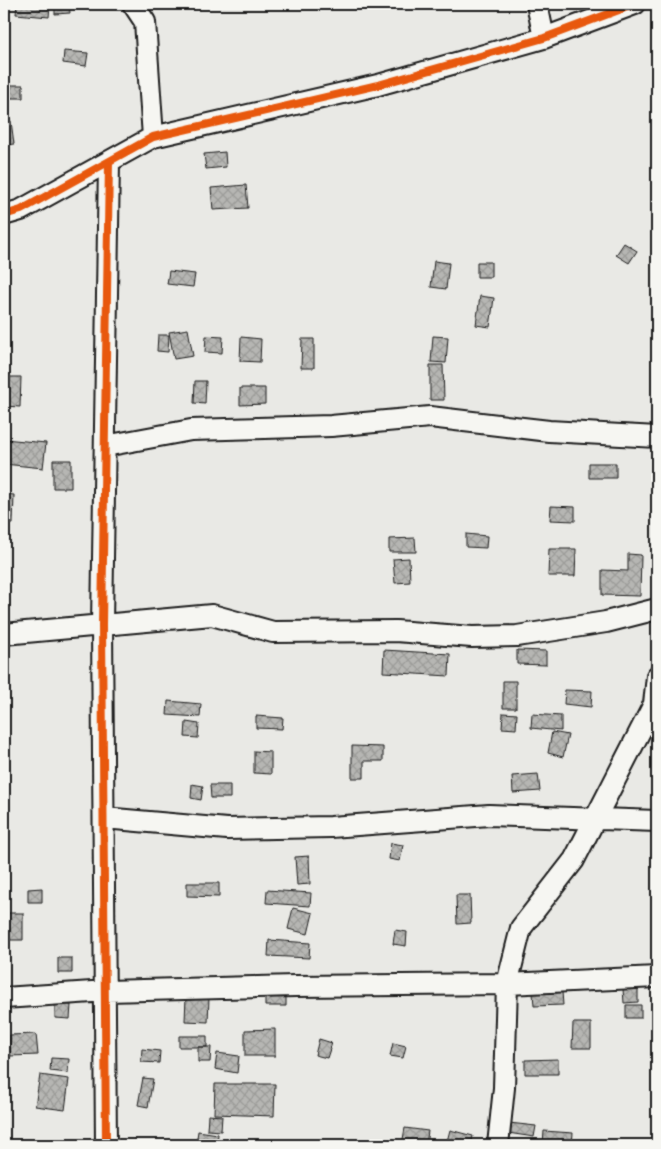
<svg xmlns="http://www.w3.org/2000/svg" width="661" height="1149" viewBox="0 0 661 1149" font-family="Dekko,sans-serif">
  <style>
    .building { fill: url(#building-cross-hatch); stroke: #1c1c1c }
    .lines { fill: none; stroke-linecap: round; stroke-linejoin: round }
    .street-casing { stroke: #1c1c1c; stroke-width: 24 }
    .street { stroke: #f6f6f2; stroke-width: 20 }
    .cycleway-casing { stroke: #f6f6f2; stroke-width: 11 }
    .cycleway { stroke: #e8590c; stroke-width: 8 }
  </style>
  <defs>
    <pattern id="building-cross-hatch" width="8" height="8" patternUnits="userSpaceOnUse" patternTransform="scale(1.25)"><rect width="8" height="8" fill="#b6b6b3"/><path d="M0 0l8 8M0 8l8-8" fill="none" stroke="#9c9c99"/></pattern>
  </defs>
  <rect width="100%" height="100%" fill="#e9e9e5"/>
  <filter id="ink" filterUnits="userSpaceOnUse"><feTurbulence type="fractalNoise" baseFrequency=".02" numOctaves="2"/><feDisplacementMap in="SourceGraphic" scale="10" xChannelSelector="R" yChannelSelector="G"/><feConvolveMatrix kernelMatrix="1 2 1 2 8 2 1 2 1" color-interpolation-filters="sRGB"/></filter>
  <g filter="url(#ink)">
    <path class="building" d="M 4,4 L 9,4 L 6,23 L 4,22 Z
      M 17,4 L 50,4 L 49,17 L 16,14 Z
      M 55,4 L 69,4 L 70,13 L 55,14 Z
      M 4,49 L 9,50 L 8,62 L 4,62 Z
      M 64,51 L 88,53 L 86,66 L 63,63 Z
      M 11,85 L 23,85 L 23,98 L 10,98 Z
      M 11,121 L 14,144 L 4,145 L 4,122 Z
      M 225,152 L 226,167 L 206,169 L 204,154 Z
      M 246,185 L 248,208 L 213,210 L 211,188 Z
      M 624,243 L 637,251 L 629,263 L 616,255 Z
      M 434,261 L 449,263 L 446,289 L 431,287 Z
      M 477,262 L 491,262 L 491,277 L 477,277 Z
      M 169,271 L 195,274 L 193,287 L 167,284 Z
      M 480,296 L 494,298 L 490,327 L 476,325 Z
      M 188,329 L 193,356 L 174,359 L 169,332 Z
      M 158,335 L 169,335 L 168,352 L 157,351 Z
      M 206,336 L 223,337 L 222,353 L 205,352 Z
      M 433,336 L 448,337 L 446,363 L 431,362 Z
      M 241,337 L 261,339 L 260,362 L 240,361 Z
      M 302,339 L 314,339 L 314,368 L 301,368 Z
      M 430,365 L 443,365 L 444,400 L 430,400 Z
      M 5,377 L 21,377 L 20,407 L 4,406 Z
      M 195,381 L 206,381 L 205,404 L 194,403 Z
      M 240,388 L 265,388 L 265,404 L 240,405 Z
      M 4,439 L 46,443 L 43,468 L 4,464 Z
      M 53,460 L 71,460 L 71,488 L 53,488 Z
      M 589,463 L 616,463 L 616,478 L 589,478 Z
      M 4,494 L 14,495 L 13,524 L 4,524 Z
      M 551,506 L 575,507 L 575,521 L 550,520 Z
      M 466,534 L 487,536 L 486,548 L 466,547 Z
      M 415,538 L 416,552 L 389,552 L 389,539 Z
      M 549,549 L 576,549 L 575,576 L 548,576 Z
      M 628,554 L 641,555 L 640,596 L 602,595 L 602,570 L 628,571 Z
      M 409,558 L 410,582 L 395,583 L 393,559 Z
      M 384,650 L 450,654 L 449,676 L 383,672 Z
      M 517,650 L 546,651 L 546,665 L 517,664 Z
      M 503,681 L 516,681 L 516,708 L 503,708 Z
      M 565,690 L 592,691 L 591,707 L 564,704 Z
      M 168,701 L 201,704 L 200,717 L 167,715 Z
      M 503,713 L 517,714 L 516,729 L 502,728 Z
      M 532,714 L 561,716 L 561,731 L 531,728 Z
      M 256,716 L 283,718 L 282,729 L 256,728 Z
      M 186,722 L 199,724 L 198,738 L 185,737 Z
      M 552,732 L 568,735 L 563,757 L 548,753 Z
      M 352,746 L 383,747 L 383,761 L 364,761 L 364,778 L 352,778 Z
      M 254,751 L 271,752 L 271,774 L 254,773 Z
      M 538,774 L 540,791 L 513,793 L 512,776 Z
      M 192,784 L 203,786 L 201,800 L 191,798 Z
      M 210,785 L 230,785 L 230,798 L 211,798 Z
      M 391,843 L 403,845 L 400,861 L 389,859 Z
      M 309,856 L 310,884 L 297,885 L 295,857 Z
      M 187,883 L 219,883 L 219,897 L 187,896 Z
      M 42,888 L 42,902 L 28,902 L 28,889 Z
      M 267,890 L 311,893 L 310,906 L 266,903 Z
      M 456,895 L 470,895 L 471,923 L 457,924 Z
      M 293,908 L 313,913 L 308,934 L 288,929 Z
      M 8,913 L 23,913 L 23,940 L 8,940 Z
      M 395,930 L 407,932 L 406,946 L 393,944 Z
      M 269,940 L 310,943 L 309,958 L 268,956 Z
      M 4,942 L 7,942 L 8,961 L 4,961 Z
      M 58,958 L 72,958 L 72,973 L 58,973 Z
      M 638,988 L 638,1002 L 624,1003 L 623,989 Z
      M 265,992 L 286,992 L 286,1006 L 265,1006 Z
      M 562,992 L 563,1005 L 534,1006 L 533,993 Z
      M 186,997 L 209,998 L 208,1022 L 185,1021 Z
      M 55,1004 L 71,1005 L 70,1019 L 55,1018 Z
      M 626,1005 L 641,1005 L 641,1018 L 626,1018 Z
      M 573,1023 L 591,1023 L 591,1048 L 572,1048 Z
      M 275,1029 L 275,1056 L 245,1056 L 245,1030 Z
      M 36,1034 L 38,1055 L 10,1056 L 10,1035 Z
      M 179,1036 L 207,1036 L 207,1047 L 179,1047 Z
      M 319,1039 L 332,1043 L 327,1058 L 315,1055 Z
      M 393,1043 L 406,1046 L 403,1058 L 390,1056 Z
      M 198,1047 L 211,1047 L 210,1062 L 198,1062 Z
      M 142,1049 L 160,1051 L 159,1063 L 141,1062 Z
      M 217,1053 L 239,1056 L 237,1073 L 215,1069 Z
      M 51,1058 L 69,1059 L 68,1073 L 50,1071 Z
      M 558,1059 L 558,1074 L 525,1074 L 525,1060 Z
      M 40,1075 L 69,1079 L 65,1110 L 35,1106 Z
      M 143,1078 L 153,1079 L 148,1107 L 138,1105 Z
      M 215,1084 L 275,1084 L 274,1116 L 214,1114 Z
      M 208,1115 L 222,1116 L 221,1131 L 207,1130 Z
      M 509,1123 L 536,1126 L 534,1137 L 508,1133 Z
      M 405,1128 L 428,1131 L 426,1145 L 402,1145 Z
      M 450,1130 L 473,1136 L 471,1145 L 446,1145 Z
      M 198,1131 L 218,1134 L 217,1145 L 196,1145 Z
      M 544,1131 L 573,1133 L 572,1145 L 543,1145 Z
      M 38,1141 L 65,1142 L 64,1145 L 38,1145 Z"/>
    <g class="lines">
      <defs>
        <path id="street" d="M 133,4 L 145,22 L 153,137
          M 537,4 L 544,38
          M 4,215 L 21,210 L 153,137 L 378,85 L 544,38 L 635,4
          M 105,446 L 191,430 L 331,426 L 430,417 L 549,431 L 657,437
          M 4,634 L 212,615 L 273,632 L 396,631 L 472,637 L 517,636 L 606,622 L 657,609
          M 104,818 L 227,829 L 331,827 L 489,815 L 657,821
          M 4,998 L 107,991 L 295,986 L 507,984 L 657,977
          M 106,1145 L 102,625 L 109,162
          M 498,1145 L 504,1088 L 507,984 L 521,928 L 574,860 L 654,704 L 657,676"/>
      </defs>
      <use href="#street" class="street-casing"/>
      <use href="#street" class="street"/>
      <defs>
        <path id="cycleway" d="M 4,215 L 21,210 L 153,137 L 378,85 L 544,38 L 635,4
          M 106,1145 L 102,625 L 109,162"/>
      </defs>
      <use href="#cycleway" class="cycleway-casing"/>
      <use href="#cycleway" class="cycleway"/>
    </g>
  </g>
  <rect width="661" height="1149" fill="none" stroke="#f6f6f2" stroke-width="20"/>
  <rect x="10" y="10" width="641" height="1129" fill="none" stroke="#1c1c1c" stroke-width="2" filter="url(#ink)"/>
</svg>
